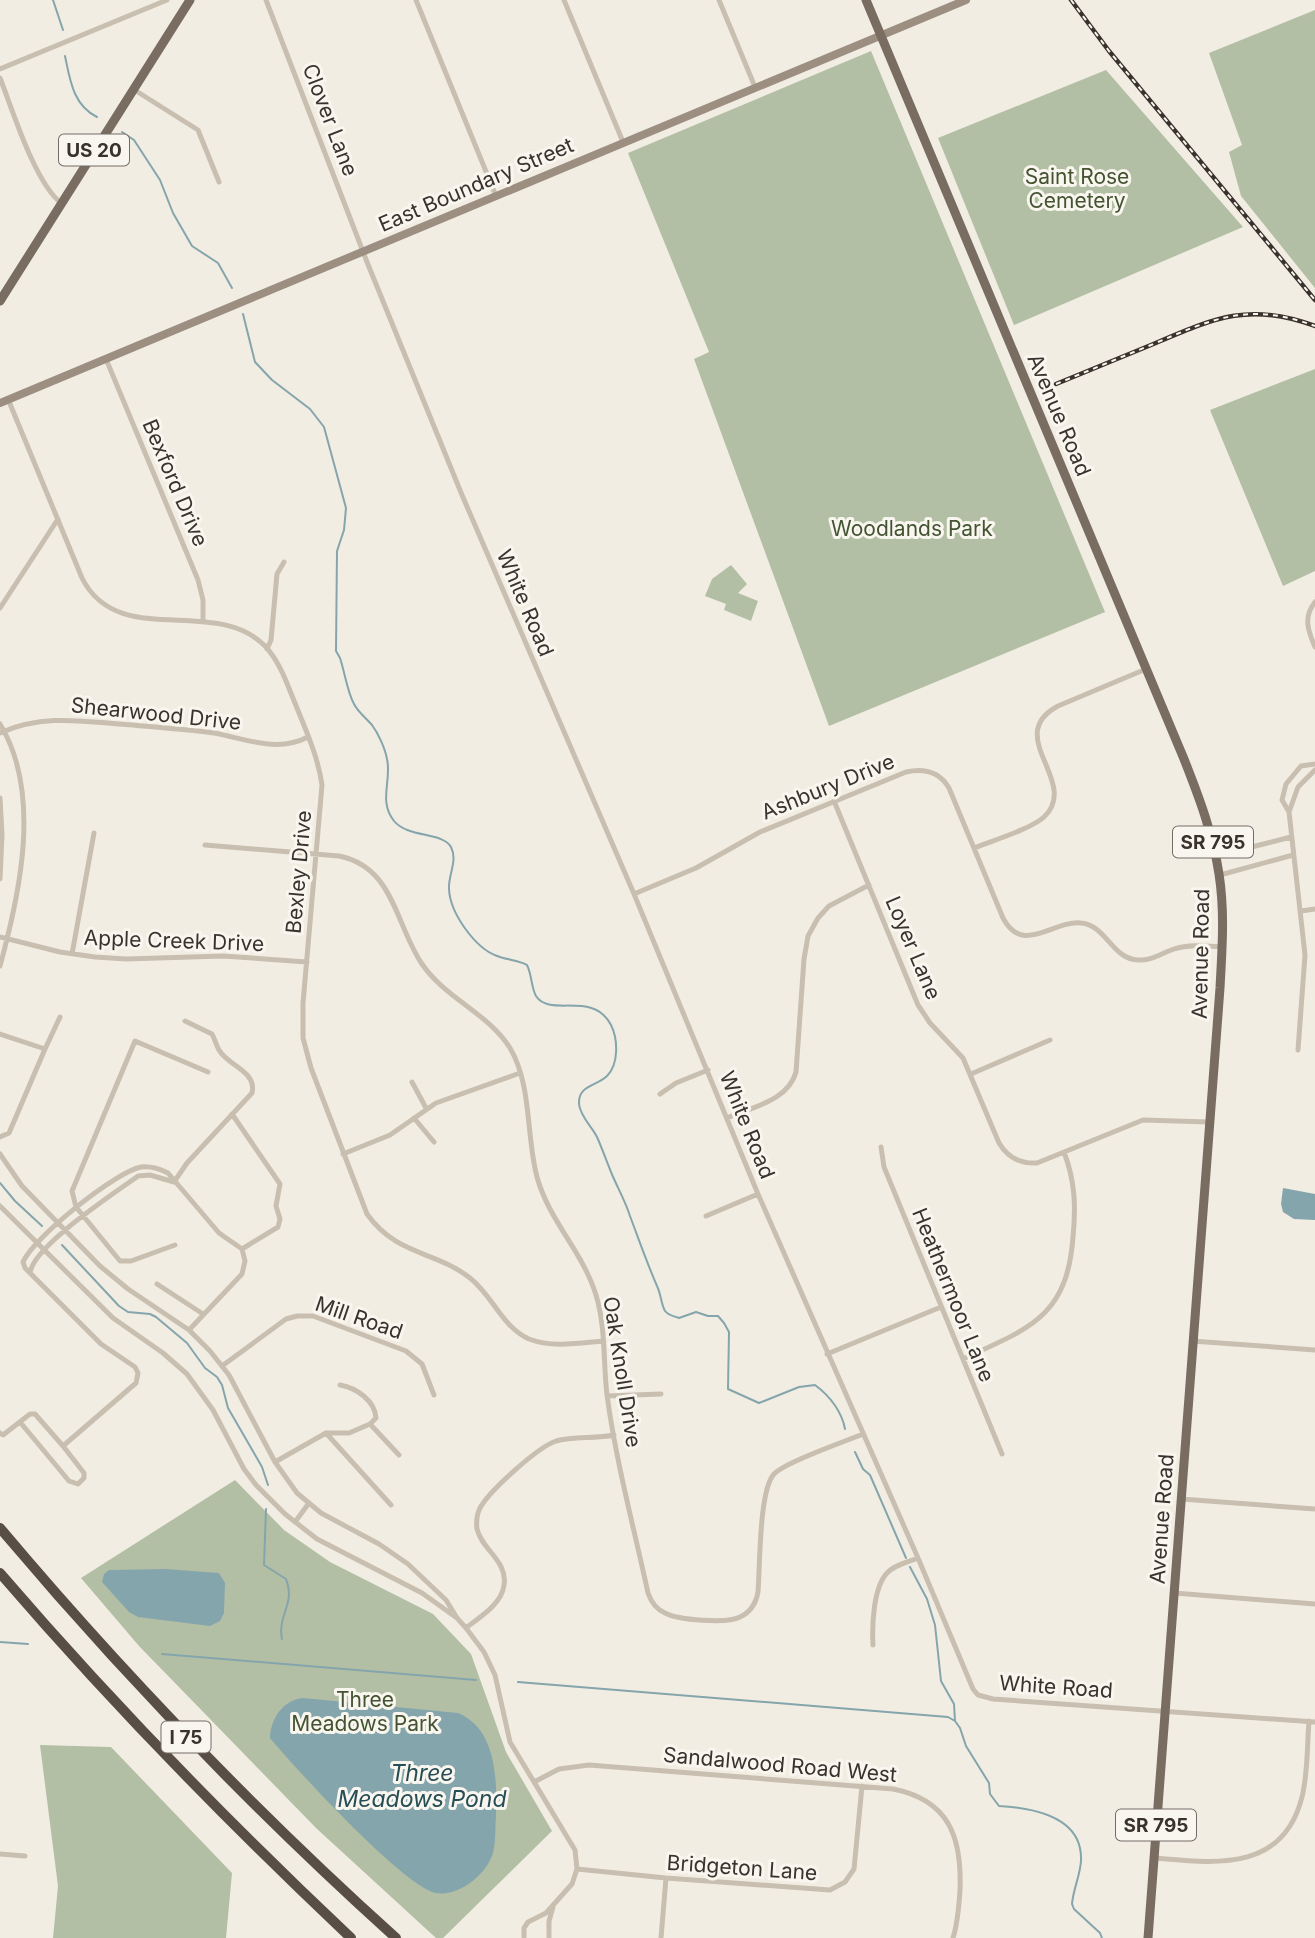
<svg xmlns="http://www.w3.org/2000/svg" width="1315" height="1938" viewBox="0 0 1315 1938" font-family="Inter,sans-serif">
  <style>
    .green { fill: #b3bfa4 }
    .water { fill: #85a5ac }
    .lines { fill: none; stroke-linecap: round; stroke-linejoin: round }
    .stream { stroke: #85a5ac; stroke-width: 2 }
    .street { stroke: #c9bfb0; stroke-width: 5 }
    .secondary { stroke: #9c8f81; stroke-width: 8 }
    .primary { stroke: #796c60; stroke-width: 9 }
    .highway { stroke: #594e45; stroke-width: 10 }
    .rail-casing { stroke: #39322d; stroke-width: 4.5 }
    .rail { stroke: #f9f6ef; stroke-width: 2; stroke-dasharray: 5; stroke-linecap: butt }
    .labels { text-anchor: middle; stroke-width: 6; stroke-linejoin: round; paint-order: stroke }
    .shield { fill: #f9f6ef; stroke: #736d67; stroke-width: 2 }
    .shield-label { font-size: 19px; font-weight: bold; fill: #39322d }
    .street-label { font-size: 21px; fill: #39322d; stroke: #f9f6ef }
    .park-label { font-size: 21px; fill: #445433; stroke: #f9f6ef }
    .water-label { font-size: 23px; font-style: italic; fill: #274d56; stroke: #f9f6ef }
  </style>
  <rect width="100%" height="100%" fill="#f2ede3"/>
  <path class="green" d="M 1315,10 L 1315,288 L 1241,196 L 1229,152 L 1242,145 L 1209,53 Z
    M 871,51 L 1105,612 L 829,726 L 694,359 L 709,352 L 628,153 Z
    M 1106,70 L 1243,227 L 1014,325 L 938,138 Z
    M 1315,369 L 1315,571 L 1283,586 L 1210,410 Z
    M 731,565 L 747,584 L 738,593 L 758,601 L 751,621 L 724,610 L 726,604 L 705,596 L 712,579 Z
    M 235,1480 L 284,1530 L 330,1562 L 433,1614 L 471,1654 L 506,1752 L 552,1831 L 443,1938 L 436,1938 L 316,1828 L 139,1646 L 81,1578 Z
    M 40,1745 L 111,1747 L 232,1873 L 226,1938 L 53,1938 L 58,1886 Z"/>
  <path class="water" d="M 1283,1188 L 1315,1194 L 1315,1220 L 1294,1219 L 1283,1212 L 1281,1204 Z
    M 165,1569 L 219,1573 L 225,1583 L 224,1613 L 220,1621 L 210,1626 L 138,1617 L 129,1612 L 102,1582 L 104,1574 L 109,1570 Z
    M 303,1698 L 458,1713 C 497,1729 497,1780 496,1816 C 495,1828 496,1841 493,1853 C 487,1874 459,1897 436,1893 C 404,1887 294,1767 270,1738 C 271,1718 283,1700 303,1698 Z"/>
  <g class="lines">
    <path class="stream" d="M 53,0 L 63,30
      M 65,56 C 70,80 73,105 97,117
      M 122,132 L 134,140 L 160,180 L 173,213 L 192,246 L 218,263 L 232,288
      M 243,314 L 255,362 L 272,380 L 310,409 L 324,427 L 346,508 L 344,530 L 337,551 L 336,651 L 340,658 C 345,673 347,691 354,704 C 358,712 366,718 372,725 C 378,733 385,748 387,759 C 392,780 378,801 394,821 C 408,838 443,832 451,847 C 458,861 448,875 449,889 C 450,913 475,948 497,956 C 507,960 519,960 527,965 C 532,975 531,987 536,996 C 550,1018 593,990 611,1025 C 618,1039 619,1064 607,1076 C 597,1086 578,1085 579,1104 C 580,1116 592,1127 597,1137 C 602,1148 606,1160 611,1172 C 617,1187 625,1200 630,1216 C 639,1240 647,1263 657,1286 C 661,1294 661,1304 665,1311 C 669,1316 674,1316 679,1318 L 696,1312 L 708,1316 L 718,1316 L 724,1323 L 729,1332 L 728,1389 L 759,1403 L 799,1387 L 815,1385 C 830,1396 842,1412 845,1429
      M 0,1183 L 15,1201 L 42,1226
      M 62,1245 L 119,1306 L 128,1312 L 150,1314 L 156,1317 L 187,1343 L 205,1368 L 217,1377 L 222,1385 L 228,1408 L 262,1467 L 268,1485
      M 855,1452 L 863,1469 L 870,1475 L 906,1558
      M 266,1509 L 264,1565 L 286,1579 C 296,1603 277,1616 282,1639
      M 910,1567 L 927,1599 L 935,1625 L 941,1681 L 954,1704 L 955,1721
      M 0,1642 L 28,1644
      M 162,1654 L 476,1680
      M 518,1682 L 948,1717 L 955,1721 L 960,1728 L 966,1746 L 989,1783 L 990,1794 L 999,1806 C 1033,1808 1083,1817 1081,1861 C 1080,1876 1073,1890 1072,1904 L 1074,1909 L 1100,1933 L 1102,1938"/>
    <path class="street" d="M 266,0 L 367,262 L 462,495 L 634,894 L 758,1194 L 918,1558 L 973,1689 L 978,1695 L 993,1699 L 1315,1722
      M 416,0 L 496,196
      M 564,0 L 623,142
      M 719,0 L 755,87
      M 0,69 L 167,0
      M 0,78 C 13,111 35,183 61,203
      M 133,89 L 198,130 L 219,182
      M 106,359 L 198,580 L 203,600 L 203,622
      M 8,399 L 82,578 C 118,650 215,595 265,646 C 281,663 288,687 297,708 C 307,733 318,757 322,785 L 303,1003 L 303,1038 L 311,1068 L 367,1214 C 397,1256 434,1250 470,1278 C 493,1296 502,1327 529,1339 C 552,1348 580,1343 603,1341
      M 1315,602 C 1303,617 1308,631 1315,647
      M 0,608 L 58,519
      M 267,649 L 271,640 L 277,574 L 284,562
      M 0,724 C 42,793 20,893 0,966
      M 0,733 C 45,713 86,722 133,725 C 160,728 187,729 214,733 C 247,739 277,753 308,737
      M 0,798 L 2,835 L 0,879
      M 834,801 L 918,1005 L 930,1023 L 963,1058 L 999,1143 C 1008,1158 1020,1164 1037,1163 L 1143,1120 L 1209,1122
      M 1289,812 L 1282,800 L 1286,784 L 1301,766 L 1315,764
      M 205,845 L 339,856 C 394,867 395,924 422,964 C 445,998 488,1013 510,1048 C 532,1085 526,1136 537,1177 C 549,1221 583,1252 596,1295 C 606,1328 603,1362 607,1395 C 616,1462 634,1528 648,1593 C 651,1602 656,1609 665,1613 C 678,1620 727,1624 740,1617 C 751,1612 756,1603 758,1592 C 760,1567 759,1490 774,1474 C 785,1462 844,1442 863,1434
      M 974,848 C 991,841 1031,829 1044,817 C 1081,782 1002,736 1058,706 L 1146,669
      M 1216,856 L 1291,837
      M 1220,875 L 1293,855
      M 634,894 L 696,868 L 760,832 L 906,772 C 924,768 939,771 949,788 L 1003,918 C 1023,956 1053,920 1081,923 C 1106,925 1112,959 1138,960 C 1151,961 1162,953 1174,949 C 1190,944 1206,946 1223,947
      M 1301,911 L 1315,909
      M 0,937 L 60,952 L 95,957 L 126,959 L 223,956 L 307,962
      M 72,954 L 94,833
      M 0,1034 L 45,1049 L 9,1133 L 0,1137
      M 45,1049 L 60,1017
      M 1298,1050 L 1305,955 L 1289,812 L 1298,787 L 1315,770
      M 971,1074 L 1050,1040
      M 412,1082 L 426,1108
      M 660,1094 L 676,1083 L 708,1070
      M 232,1114 L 280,1184 L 276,1206 L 280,1219 L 278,1227 L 242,1249
      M 414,1118 L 434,1142
      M 727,1118 C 752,1107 788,1101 796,1072 L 804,959 L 808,936 L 818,918 L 829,906 L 869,885
      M 881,1147 L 884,1167 L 1002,1454
      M 0,1154 L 22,1186 L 100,1266 L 128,1289 L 189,1330 L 210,1351 L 229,1375 L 275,1462 L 297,1493 L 321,1513 L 379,1544 L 408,1564 L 446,1600 L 457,1618
      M 343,1154 L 390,1135 L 436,1103 L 520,1073
      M 174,1182 L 187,1163 L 252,1093 C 257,1071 228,1066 219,1050 C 216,1045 215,1039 212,1034 L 185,1021
      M 0,1206 L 113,1318 L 163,1353 L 187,1374 L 213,1410 L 244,1469 L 256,1485 L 285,1514 L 317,1539 L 422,1593 L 457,1618 L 466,1628 L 484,1652 L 495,1675 L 510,1742 L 575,1850 L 577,1869 L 572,1884 L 546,1913 L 528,1922 L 524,1928 L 524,1938
      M 706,1216 L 758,1194
      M 175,1245 L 131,1261 L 120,1261 L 76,1207 L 72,1191 L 135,1041 L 208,1072
      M 30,1273 C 33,1246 115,1193 138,1176 L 150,1175 L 174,1182
      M 157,1284 L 203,1314
      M 1192,1341 L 1315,1350
      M 827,1354 L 941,1307
      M 963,1359 C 1029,1328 1067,1318 1073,1237 C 1076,1206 1075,1181 1064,1152
      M 222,1366 L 286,1319 L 297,1316 L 313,1316 L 406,1351 L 422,1364 L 434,1395
      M 340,1385 C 357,1388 375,1401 376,1418 L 370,1424 L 399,1455
      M 607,1396 L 661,1394
      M 20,1422 L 69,1481 L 78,1484 L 84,1478 L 84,1473 L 63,1446
      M 0,1433 L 3,1435 L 30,1414 L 35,1414 L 63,1446 L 136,1383 L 138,1373 L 135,1367 L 101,1344 L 25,1268 L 23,1262 C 33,1238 115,1172 141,1167 C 150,1166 160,1169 168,1173 L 219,1233 L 242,1249 L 245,1261 L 242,1274 L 189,1330
      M 326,1433 L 391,1505
      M 275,1462 L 326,1433 L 349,1433 L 370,1424
      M 1181,1499 L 1315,1509
      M 295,1522 L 309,1503
      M 1174,1593 L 1315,1604
      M 466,1628 C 480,1617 502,1604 504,1585 C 508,1561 482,1550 477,1529 C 476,1521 477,1514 480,1508 C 489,1491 538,1447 556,1441 C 574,1436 595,1439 614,1435
      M 873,1645 C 872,1626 873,1588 887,1573 C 894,1565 908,1562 918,1558
      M 534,1782 L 559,1769 L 589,1765 L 893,1789 C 949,1800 962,1837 960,1890 C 959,1906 958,1922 953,1938
      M 0,1854 L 25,1856
      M 1154,1858 C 1214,1863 1283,1873 1302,1797 C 1308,1773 1307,1746 1309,1721
      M 577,1869 L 666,1878 L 830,1890 L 845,1882 L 854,1869 L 862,1786
      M 549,1938 L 549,1921 L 553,1907
      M 661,1938 L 666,1878"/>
    <path class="secondary" d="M 0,403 L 966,0"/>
    <path class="primary" d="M 866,0 L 1184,759 C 1199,797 1213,834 1219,874 C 1225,912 1222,950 1220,988 L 1148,1938
      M 0,301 L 190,0"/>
    <path class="highway" d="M 0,1528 C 123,1674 254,1810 396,1938
      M 0,1573 C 110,1701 228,1822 351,1938"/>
    <defs>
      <path id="rail" d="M 1071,0 L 1109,51 L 1315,300
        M 1056,384 C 1088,371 1119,358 1151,345 C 1212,319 1248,301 1315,326"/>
    </defs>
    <use href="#rail" class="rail-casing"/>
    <use href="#rail" class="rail"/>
  </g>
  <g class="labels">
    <g class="shield">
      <rect x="59" y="134.5" width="70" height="31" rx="5"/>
      <rect x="1173" y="826.5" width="80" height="31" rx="5"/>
      <rect x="161.5" y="1721.5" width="49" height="31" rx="5"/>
      <rect x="1116" y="1809.5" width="80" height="31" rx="5"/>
    </g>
    <g class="shield-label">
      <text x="94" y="157">US 20</text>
      <text x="1213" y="849">SR 795</text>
      <text x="186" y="1744">I 75</text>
      <text x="1156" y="1832">SR 795</text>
    </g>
    <g class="street-label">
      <text transform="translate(330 120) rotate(69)" y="7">Clover Lane</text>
      <text transform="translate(476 185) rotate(-23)" y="7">East Boundary Street</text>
      <text transform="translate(1059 415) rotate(67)" y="7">Avenue Road</text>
      <text transform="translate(175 483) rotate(67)" y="7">Bexford Drive</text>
      <text transform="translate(525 603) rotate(67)" y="7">White Road</text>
      <text transform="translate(156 714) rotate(6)" y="7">Shearwood Drive</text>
      <text transform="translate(828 787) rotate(-22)" y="7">Ashbury Drive</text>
      <text transform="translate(299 872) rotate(-85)" y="7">Bexley Drive</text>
      <text transform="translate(174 941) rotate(2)" y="7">Apple Creek Drive</text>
      <text transform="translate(913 948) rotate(67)" y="7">Loyer Lane</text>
      <text transform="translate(1201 954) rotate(-89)" y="7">Avenue Road</text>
      <text transform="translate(747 1125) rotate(68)" y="7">White Road</text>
      <text transform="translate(953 1295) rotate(68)" y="7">Heathermoor Lane</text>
      <text transform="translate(359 1318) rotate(19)" y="7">Mill Road</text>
      <text transform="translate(622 1372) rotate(81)" y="7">Oak Knoll Drive</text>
      <text transform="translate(1162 1519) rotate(-86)" y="7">Avenue Road</text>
      <text transform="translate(1056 1687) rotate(4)" y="7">White Road</text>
      <text transform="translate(780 1765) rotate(5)" y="7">Sandalwood Road West</text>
      <text transform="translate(742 1868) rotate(4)" y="7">Bridgeton Lane</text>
    </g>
    <g class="park-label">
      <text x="1077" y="184">Saint Rose<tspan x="1077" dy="24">Cemetery</tspan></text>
      <text x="912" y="536">Woodlands Park</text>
      <text x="365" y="1707">Three<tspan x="365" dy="24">Meadows Park</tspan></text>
    </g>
    <g class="water-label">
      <text x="422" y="1781">Three<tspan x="422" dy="26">Meadows Pond</tspan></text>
    </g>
  </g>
</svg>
